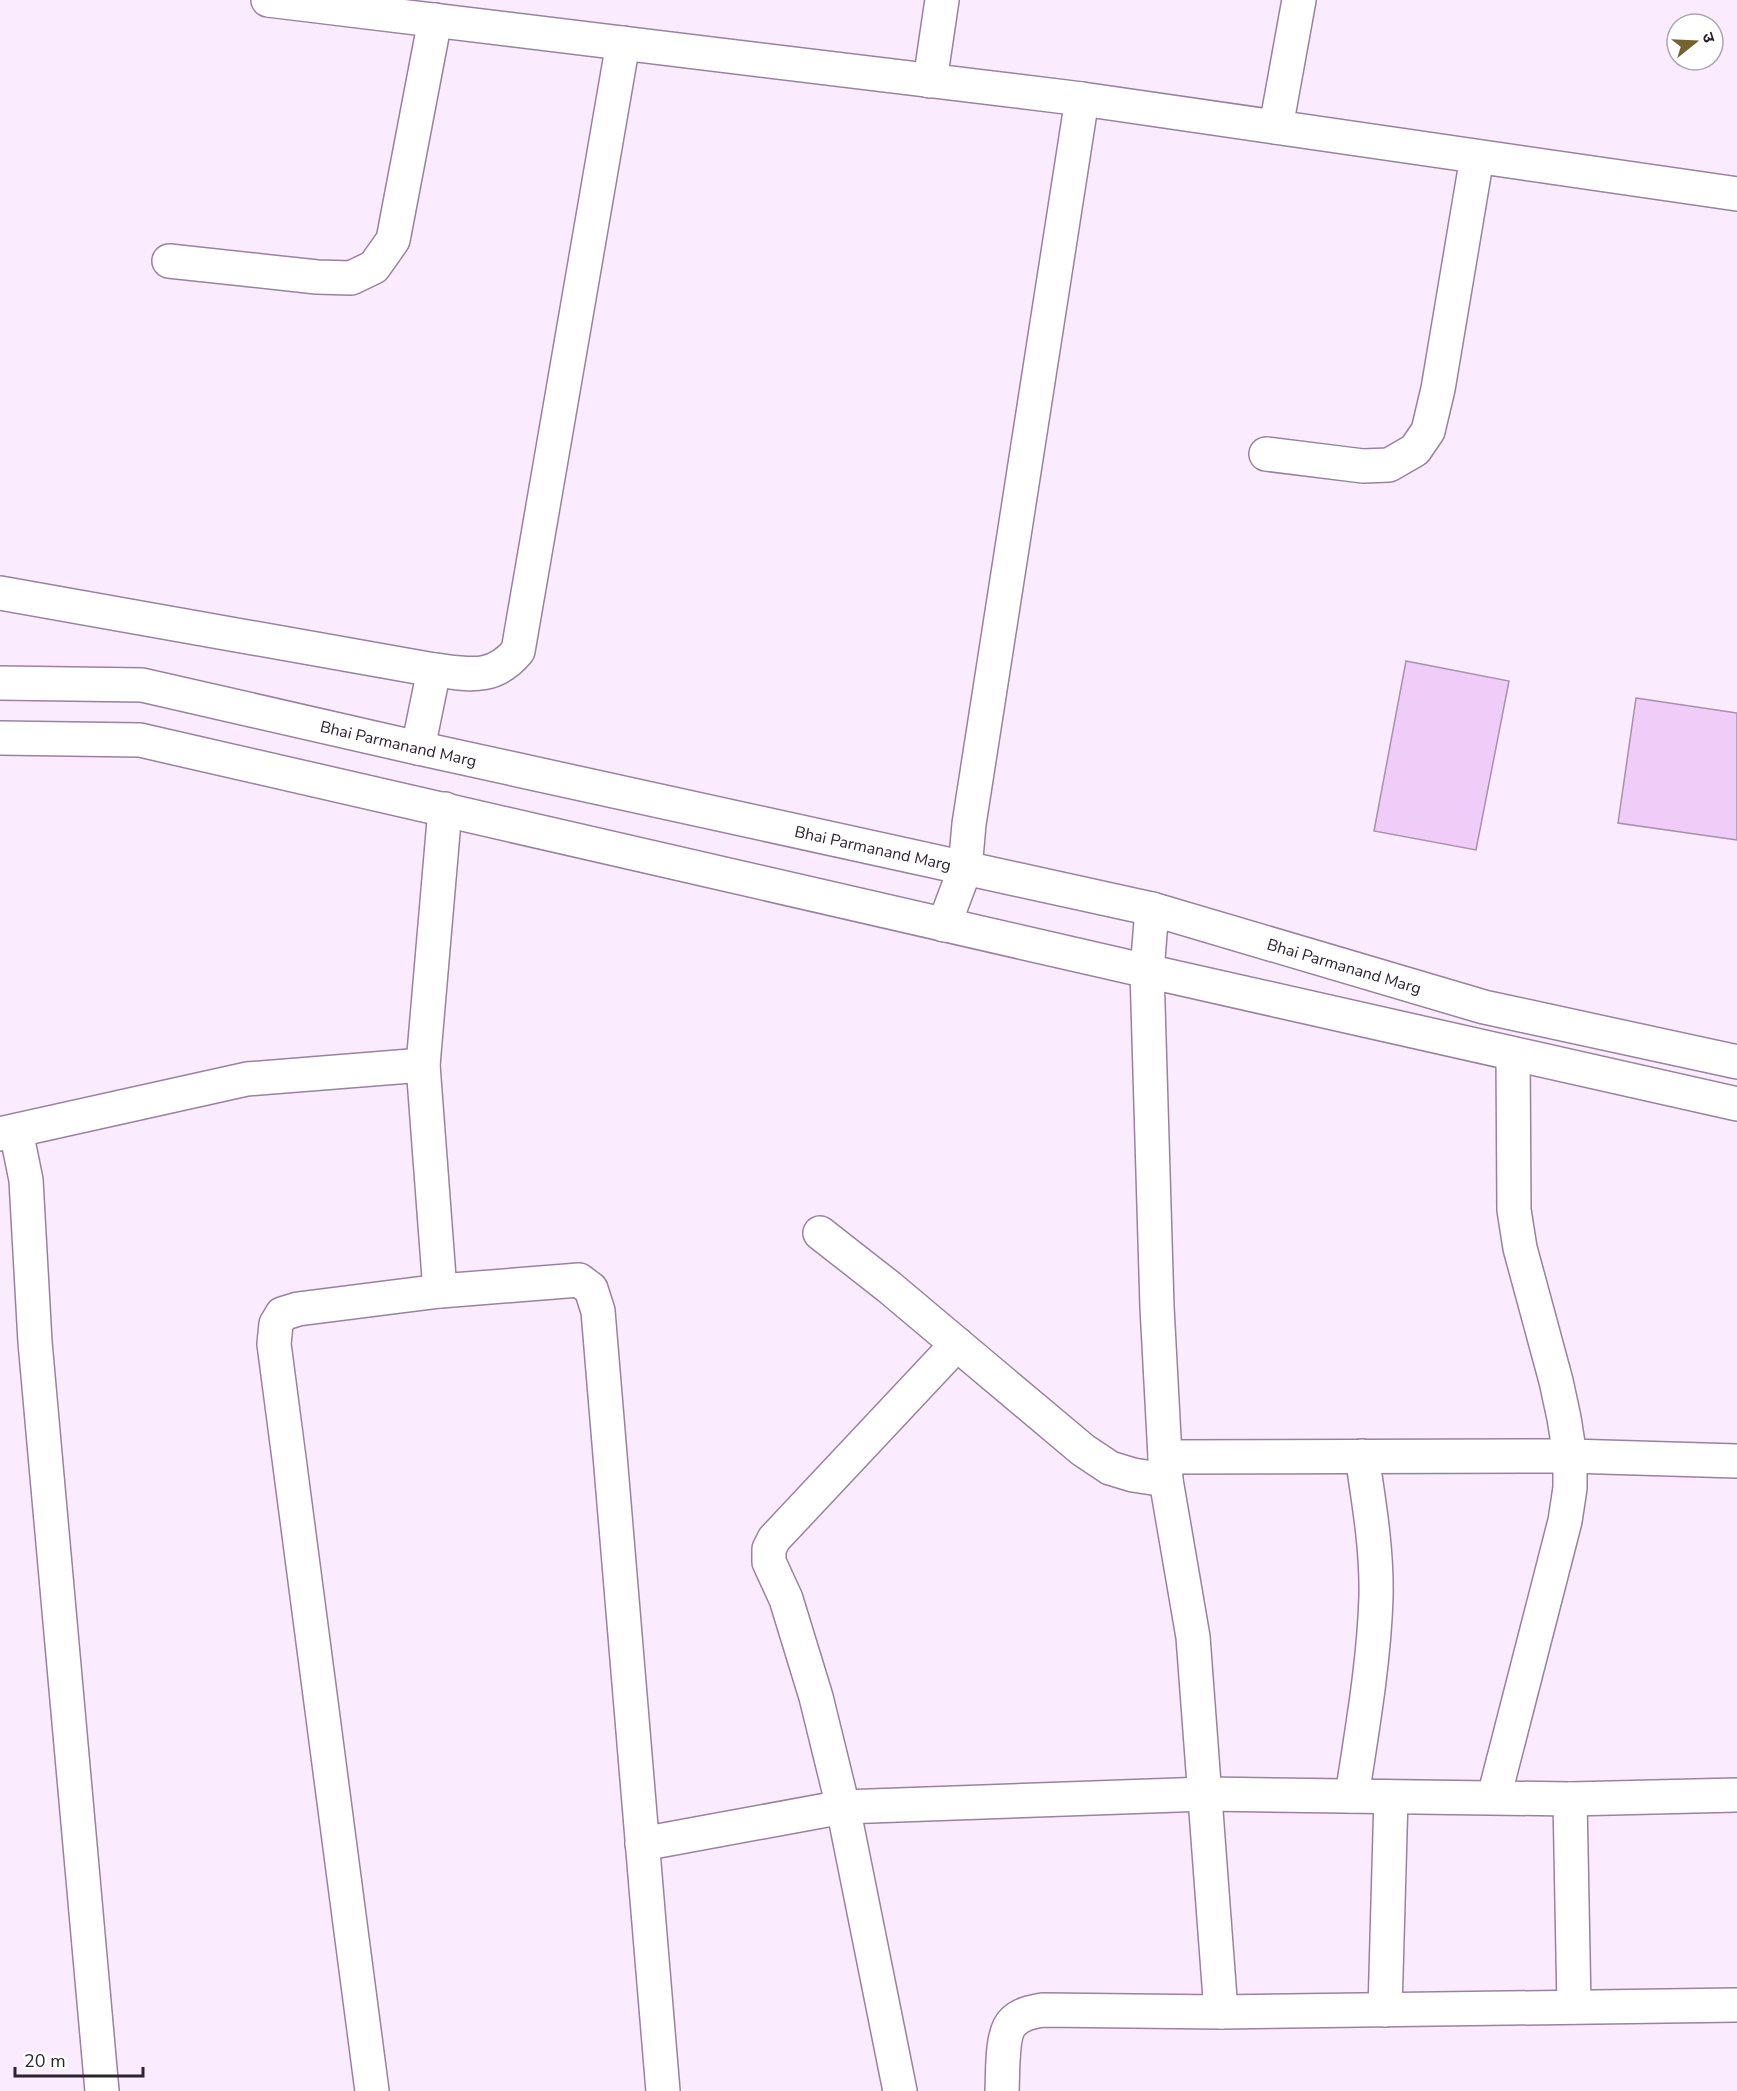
<svg xmlns="http://www.w3.org/2000/svg" width="1737" height="2091" viewBox="0 0 1737 2091" font-family="'Nunito Sans','Noto Sans Devanagari',sans-serif">
  <style>
    .building { fill: #efcdf8; stroke: #a890ae; stroke-width: 1.5 }
    .lines { fill: none; stroke-linecap: round; stroke-linejoin: round }
    .minor-casing { stroke: #99829f; stroke-width: 36 }
    .minor { stroke: #fff; stroke-width: 33 }
    .labels { text-anchor: middle; stroke-width: 4.5; stroke-linejoin: round; paint-order: stroke }
    .street-label { font-size: 16px; fill: #2d2430; stroke: #fff }
  </style>
  <rect width="100%" height="100%" fill="#faebfe"/>
  <path class="building" d="M 1406,661 L 1509,681 L 1476,850 L 1374,831 Z
    M 1636,698 L 1737,713 L 1737,840 L 1618,823 Z"/>
  <g class="lines">
    <defs>
      <g id="minor">
        <path d="M 268,0 L 1082,99 L 1737,194"/>
        <path d="M 930,81 L 942,0"/>
        <path d="M 1276,127 L 1299,0"/>
        <path d="M 169,261 L 317,277 L 351,278 L 374,267 L 393,240 L 435,20"/>
        <path d="M 1266,454 L 1363,466 L 1389,465 L 1415,450 L 1428,431 L 1438,389 L 1477,157"/>
        <path d="M 0,593 L 434,670 C 469,674 493,681 518,651 L 623,43"/>
        <path id="s1" d="M 0,683 L 142,685 L 418,748 L 1152,909 L 1484,1007 L 1737,1062"/>
        <path d="M 0,738 L 140,740 L 1147,971 L 1737,1104"/>
        <path d="M 418,748 L 434,670"/>
        <path d="M 1152,909 L 1147,971 L 1157,1307 L 1165,1457 L 1166,1480 L 1193,1637 L 1221,2012"/>
        <path d="M 944,925 L 965,869 L 969,824 L 1082,99"/>
        <path d="M 16,1131 L 26,1180 L 35,1342 L 102,2091"/>
        <path d="M 0,1134 L 247,1079 L 423,1065"/>
        <path d="M 820,1233 L 889,1287 L 1083,1450 L 1110,1468 L 1133,1475 L 1166,1480"/>
        <path d="M 440,1291 L 579,1280 L 591,1289 L 598,1311 L 663,2091"/>
        <path d="M 1165,1457 L 1570,1456 L 1737,1461"/>
        <path d="M 1352,1796 C 1362,1730 1374,1663 1376,1597 C 1377,1549 1369,1503 1362,1456"/>
        <path d="M 1494,1797 L 1565,1521 L 1570,1488 L 1570,1456 L 1564,1418 L 1556,1381 L 1520,1248 L 1514,1210 L 1513,1054"/>
        <path d="M 1570,1799 L 1574,2007"/>
        <path d="M 642,1844 L 843,1807 L 1206,1794 L 1570,1799 L 1737,1795"/>
        <path d="M 1385,2010 L 1391,1797"/>
        <path d="M 372,2091 L 274,1344 L 276,1324 L 282,1314 L 298,1309 L 440,1291 L 423,1065 L 445,809"/>
        <path d="M 900,2091 L 843,1807 L 816,1697 L 786,1599 L 769,1562 L 769,1549 L 774,1539 L 957,1344"/>
        <path d="M 1002,2091 C 1003,2075 1001,2033 1013,2022 C 1021,2014 1031,2012 1043,2010 L 1221,2012 L 1737,2005"/>
      </g>
    </defs>
    <use href="#minor" class="minor-casing"/>
    <use href="#minor" class="minor"/>
  </g>
  <g class="labels">
    <g class="street-label">
      <text dy="6" stroke="none"><textPath href="#s1" startOffset="405">Bhai Parmanand Marg</textPath></text>
      <text dy="6" stroke="none"><textPath href="#s1" startOffset="891">Bhai Parmanand Marg</textPath></text>
      <text dy="6" stroke="none"><textPath href="#s1" startOffset="1377">Bhai Parmanand Marg</textPath></text>
    </g>
  </g>
  <g transform="translate(1695 42) rotate(72)"><circle r="28" fill="#ffffff" stroke="#aba7ac" stroke-width="1.5"/>
  <path d="M0-4.5L10 22L0 15L-10 22Z" fill="#766230"/>
  <text y="-9" font-size="16" font-weight="bold" text-anchor="middle" fill="#2d2430">उ</text>
  </g>
  <path d="M15 2067v9h128v-9" fill="none" stroke="#2d2430" stroke-width="3"/>
  <text x="24" y="2067" font-size="18" fill="#2d2430" stroke="#ffffff" stroke-width="4.5" paint-order="stroke">20 m</text>
</svg>
